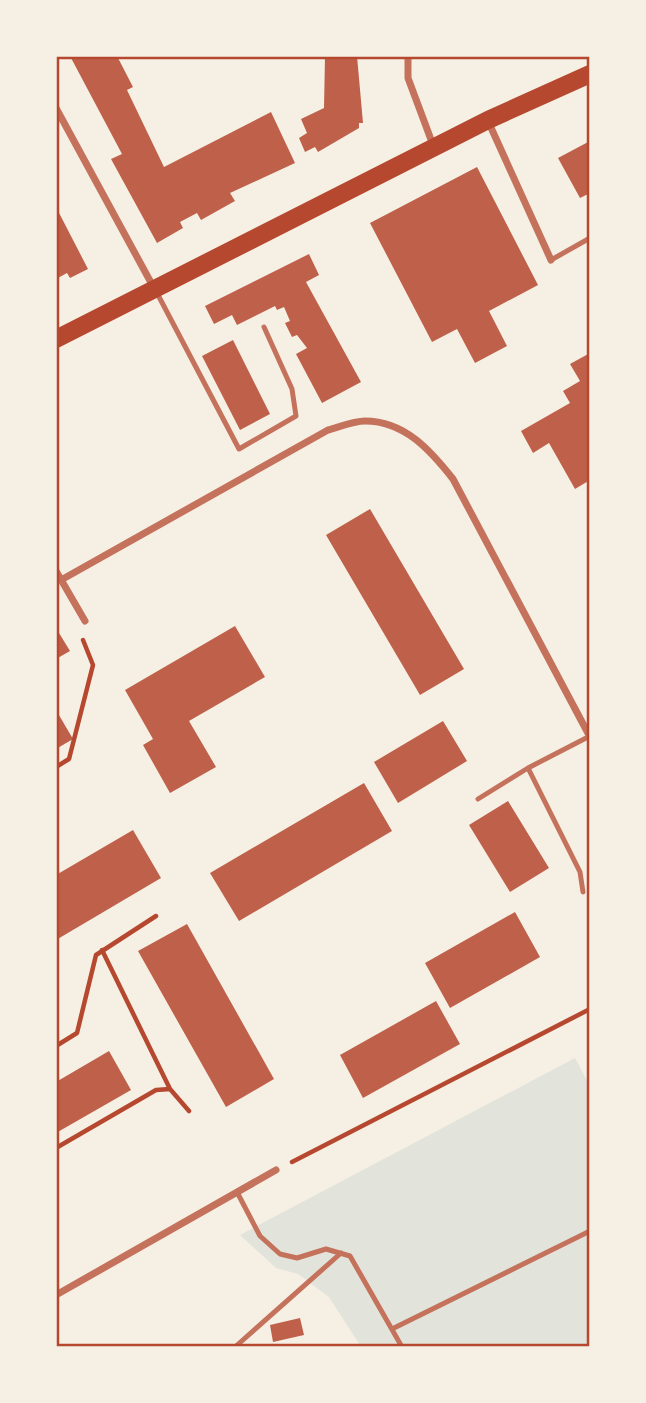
<svg xmlns="http://www.w3.org/2000/svg" width="646" height="1403" viewBox="0 0 646 1403" font-family="'PT Sans',sans-serif">
  <style>
    .green { fill: #e2e4dc }
    .building { fill: #bf614a }
    .lines { fill: none; stroke-linecap: round; stroke-linejoin: round }
    .path { stroke: #b5482f; stroke-width: 4.5 }
    .service { stroke: #c5725c; stroke-width: 5 }
    .minor { stroke: #c5725c; stroke-width: 7 }
    .primary { stroke: #b5482f; stroke-width: 18 }
    .neatline { fill: none; stroke: #b5482f; stroke-width: 2.5 }
  </style>
  <rect width="100%" height="100%" fill="#f6efe4"/>
  <path class="green" d="M 575,1058 L 590,1086 L 590,1347 L 361,1347 L 329,1297 L 298,1274 L 276,1268 L 240,1235 Z"/>
  <path class="building" d="M 70,56 L 117,56 L 133,87 L 127,90 L 164,167 L 271,112 L 295,163 L 230,193 L 235,201 L 201,220 L 197,213 L 180,222 L 183,228 L 157,243 L 111,159 L 122,154 Z
    M 325,56 L 357,56 L 363,123 L 359,123 L 359,128 L 318,152 L 315,147 L 305,152 L 299,138 L 307,133 L 301,119 L 324,108 Z
    M 590,141 L 590,198 L 588,194 L 580,198 L 558,158 Z
    M 477,167 L 538,285 L 489,311 L 507,346 L 475,363 L 457,329 L 432,342 L 370,223 Z
    M 56,207 L 88,269 L 70,278 L 67,273 L 56,279 Z
    M 309,254 L 319,275 L 306,282 L 361,382 L 322,403 L 296,354 L 307,348 L 297,335 L 292,337 L 285,323 L 290,321 L 284,307 L 277,310 L 275,306 L 237,325 L 232,315 L 214,324 L 205,306 Z
    M 233,340 L 270,414 L 240,430 L 202,356 Z
    M 590,353 L 590,480 L 575,489 L 549,443 L 533,453 L 521,431 L 570,403 L 563,391 L 580,381 L 570,364 Z
    M 370,509 L 464,669 L 420,695 L 326,535 Z
    M 235,626 L 265,677 L 189,721 L 216,767 L 170,793 L 143,745 L 153,739 L 125,690 Z
    M 56,628 L 70,651 L 56,659 Z
    M 56,710 L 73,739 L 56,749 Z
    M 443,721 L 467,761 L 398,803 L 374,762 Z
    M 364,783 L 392,831 L 239,921 L 210,873 Z
    M 508,801 L 549,868 L 510,892 L 469,825 Z
    M 133,830 L 161,878 L 56,940 L 56,875 Z
    M 515,912 L 540,957 L 450,1008 L 425,963 Z
    M 187,924 L 274,1079 L 226,1107 L 138,951 Z
    M 436,1001 L 460,1044 L 363,1098 L 340,1055 Z
    M 109,1051 L 131,1090 L 56,1133 L 56,1082 Z
    M 300,1318 L 304,1335 L 273,1342 L 270,1325 Z"/>
  <g class="lines">
    <path class="path" d="M 56,767 L 69,759 L 93,665 L 83,640
      M 102,950 L 170,1089
      M 56,1046 L 77,1033 L 96,955 L 156,916
      M 56,1148 L 156,1090 L 170,1089 L 189,1111
      M 292,1162 L 590,1009"/>
    <path class="service" d="M 551,260 L 590,238
      M 157,293 L 239,449 L 296,416 L 292,389 L 264,327
      M 478,799 L 528,768
      M 583,892 L 580,872 L 528,768 L 590,736
      M 237,1192 L 260,1236 L 280,1254 L 297,1258 L 326,1249 L 350,1256 L 402,1347
      M 392,1329 L 590,1231
      M 235,1347 L 341,1253"/>
    <path class="minor" d="M 408,56 L 408,78 L 433,145
      M 56,108 L 155,290
      M 488,121 L 551,260
      M 56,571 L 85,621
      M 61,580 L 328,430 C 339,427 354,421 365,421 C 405,421 431,451 453,479 L 590,737
      M 56,1295 L 276,1170"/>
    <path class="primary" d="M 56,339 L 488,120 L 590,74"/>
  </g>
  <rect width="646" height="1403" fill="none" stroke="#f6efe4" stroke-width="116"/>
  <rect x="58" y="58" width="530" height="1287" class="neatline"/>
</svg>
